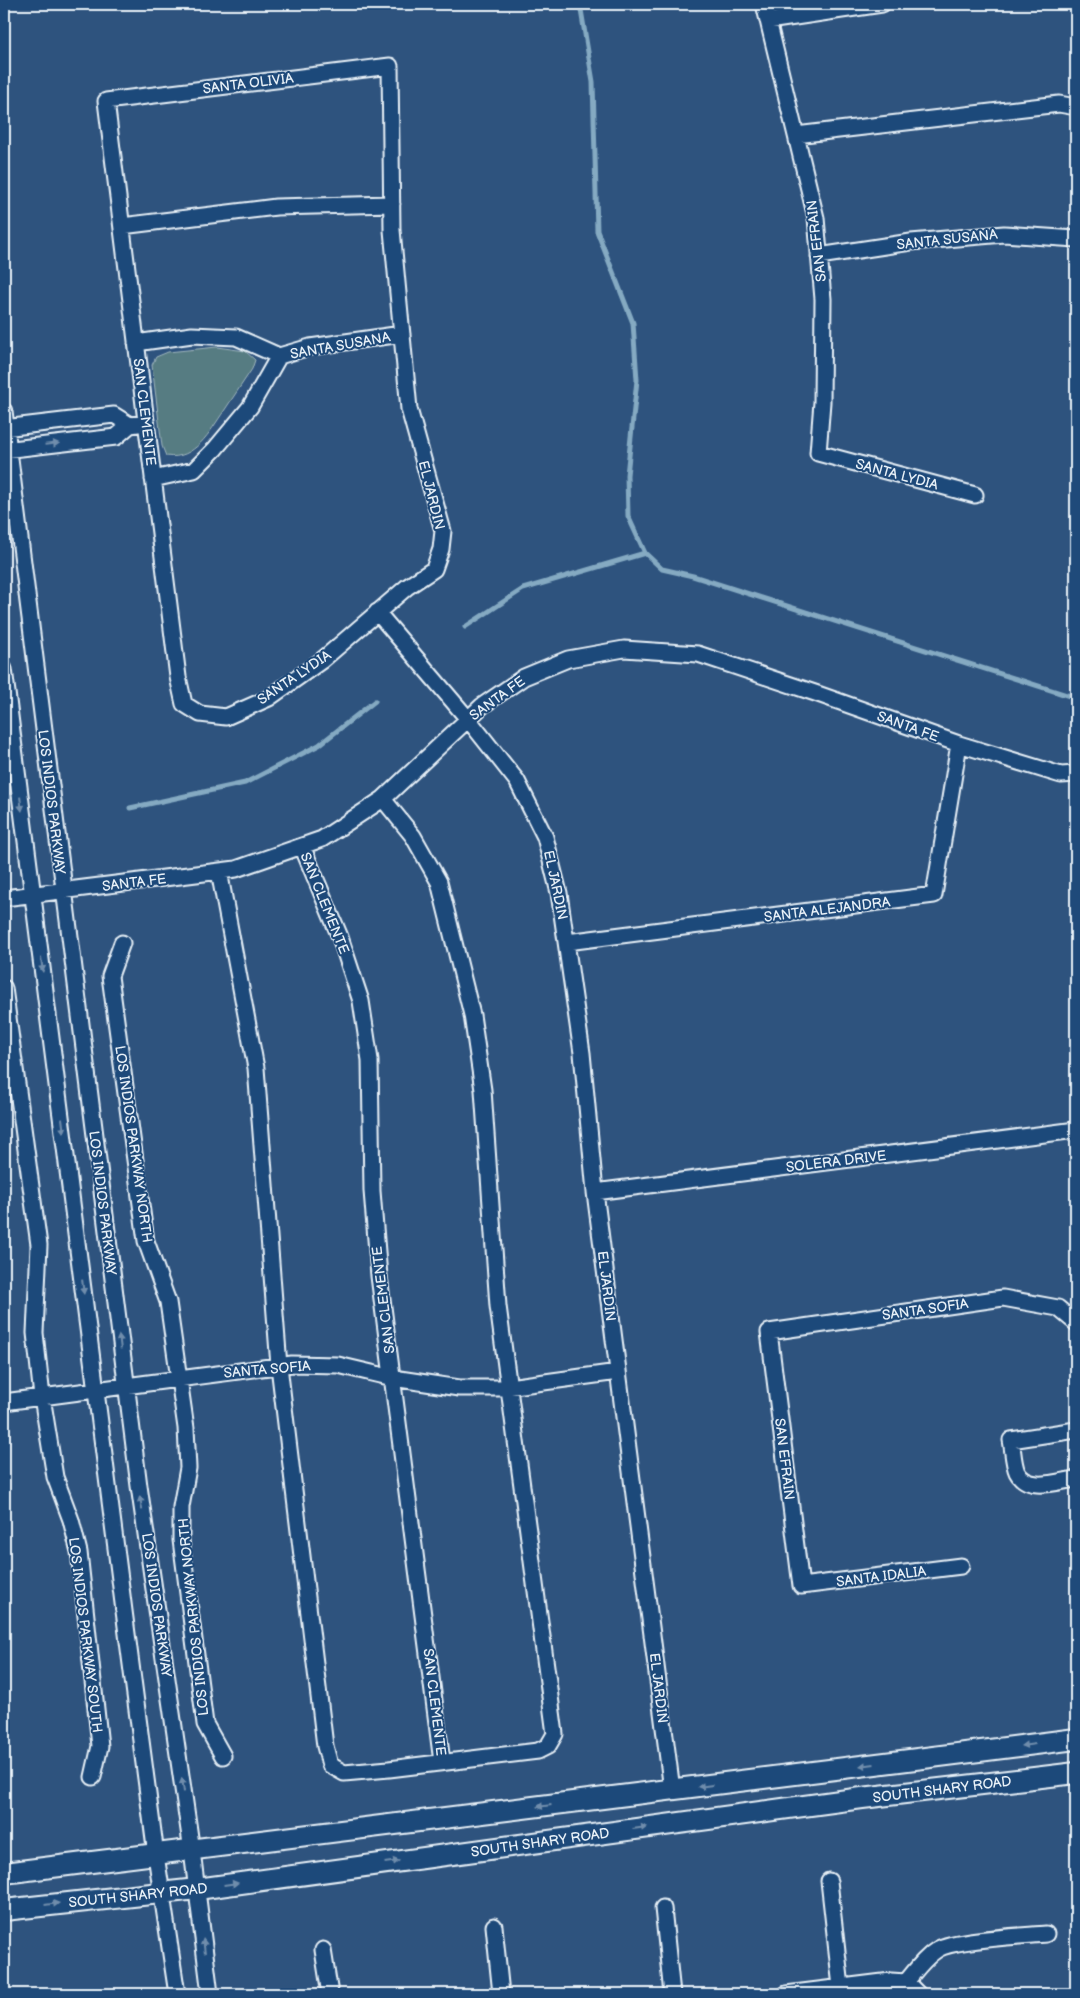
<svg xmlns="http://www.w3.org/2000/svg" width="1080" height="1998" viewBox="0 0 1080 1998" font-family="'Balsamiq Sans',sans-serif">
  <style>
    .green { fill: #577c82; stroke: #a0b6bd }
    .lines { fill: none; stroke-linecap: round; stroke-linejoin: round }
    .stream { stroke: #85aac2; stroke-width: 5 }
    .minor-casing { stroke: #e8f1f8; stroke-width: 19 }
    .major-casing { stroke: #e8f1f8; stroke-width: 24 }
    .minor { stroke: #1f4a7a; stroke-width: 15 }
    .major { stroke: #1f4a7a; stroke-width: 20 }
    .oneway { fill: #6f8dac }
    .labels { text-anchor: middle; stroke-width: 4; stroke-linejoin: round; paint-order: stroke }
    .street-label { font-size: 14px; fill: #e8f1f8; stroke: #1f4a7a }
  </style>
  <rect width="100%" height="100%" fill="#2e537e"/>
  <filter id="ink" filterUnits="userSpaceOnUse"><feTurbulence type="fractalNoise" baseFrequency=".02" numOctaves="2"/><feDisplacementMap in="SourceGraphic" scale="10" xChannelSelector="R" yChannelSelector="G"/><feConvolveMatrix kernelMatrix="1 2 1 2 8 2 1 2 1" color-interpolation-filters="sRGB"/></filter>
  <g filter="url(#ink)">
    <path class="green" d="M 217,347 L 245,351 L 255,360 L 252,369 C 243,383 233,397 224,411 C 210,431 195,461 166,456 L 162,446 L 152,365 L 156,357 L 168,352 Z"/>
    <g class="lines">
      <path class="stream" d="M 580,4 L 593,82 L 597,231 L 633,323 L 637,380 L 627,475 L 628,516 L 645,553 L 662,569 L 693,576 L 1076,698
        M 465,627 L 523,589 L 645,553
        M 130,808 L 245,783 L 319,745 L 375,701"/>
      <defs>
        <path id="minor" d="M 764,4 L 816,218 L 823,299 L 822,402 L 818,453 L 975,495
          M 768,21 L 882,4
          M 390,66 L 392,230 L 409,409 L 443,531 L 441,549 L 434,569 L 407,587 L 321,661 L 269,698 L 226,717 L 200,714 L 184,704 L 178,677 L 106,101 Z
          M 796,135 L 1059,104 L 1076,107
          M 122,226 L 276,207 L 392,204
          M 819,256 L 911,242 L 1004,234 L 1076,239
          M 136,343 L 192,335 L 236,337 L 279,356 L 310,347 L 402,334
          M 4,411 L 139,1486 L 192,1851 L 210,1994
          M 4,428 L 114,415 L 130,425
          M 4,450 L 116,437 L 130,425 L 146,423
          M 153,479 L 194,470 L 215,449 L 250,407 L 279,356
          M 377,612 L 468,719 L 517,781 L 545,837 L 559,893 L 582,1053 L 595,1192 L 672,1790
          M 4,669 L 124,1611 L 156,1855 L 177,1994
          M 302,846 L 340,937 L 361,1001 L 370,1060 L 372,1191 L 379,1276 L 442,1762
          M 219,871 L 256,1068 L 279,1366 L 325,1746 L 330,1765 L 344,1773 L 389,1769 L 538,1751 L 548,1746 L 555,1734 L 498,1306 L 483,1090 L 472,1015 L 439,882 L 413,836 L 383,799
          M 4,898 L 236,869 L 322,839 L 383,799 L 482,706 L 524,677 L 568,659 L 624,649 L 698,654 L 815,693 L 959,744 L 1061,775 L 1076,774
          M 567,942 L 934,895 L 959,744
          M 122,943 L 110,976 L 146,1241 L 168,1302 L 186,1428 L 188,1468 L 181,1507 L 181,1540 L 205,1724 L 223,1756
          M 4,988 L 39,1245 L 35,1333 L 42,1397 L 55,1477 L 71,1520 L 79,1552 L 100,1746 L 93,1777
          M 595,1192 L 1076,1130
          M 4,1402 L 292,1364 L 338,1365 L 393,1378 L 459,1388 L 500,1388 L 618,1372
          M 1076,1430 L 1011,1440 C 1013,1449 1013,1463 1017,1472 C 1028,1493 1058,1481 1076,1479
          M 961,1566 L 801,1586 L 769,1332 L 1003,1298 L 1058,1308 L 1076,1323
          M 829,1881 L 841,1987
          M 663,1908 L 672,1994
          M 494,1926 L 501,1994
          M 323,1950 L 330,1994
          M 906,1982 C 916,1970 925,1957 938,1949 C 954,1939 1024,1936 1046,1934
          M 786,1994 L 891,1981 L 906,1982 L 918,1994"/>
        <path id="major" d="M 4,1873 L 1076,1739
          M 4,1910 L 197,1889 L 862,1798 L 1076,1773"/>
      </defs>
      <use href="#minor" class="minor-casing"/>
      <use href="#major" class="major-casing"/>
      <use href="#minor" class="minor"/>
      <use href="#major" class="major"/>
    </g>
    <defs><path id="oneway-solid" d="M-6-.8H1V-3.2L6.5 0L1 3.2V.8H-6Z" transform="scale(1.25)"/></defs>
    <g class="oneway">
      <use href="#oneway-solid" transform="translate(52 444) rotate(-6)"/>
      <use href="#oneway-solid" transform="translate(21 804) rotate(83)"/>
      <use href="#oneway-solid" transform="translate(42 965) rotate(83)"/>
      <use href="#oneway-solid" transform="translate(63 1126) rotate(83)"/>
      <use href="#oneway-solid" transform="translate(83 1287) rotate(83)"/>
      <use href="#oneway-solid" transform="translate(120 1342) rotate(-97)"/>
      <use href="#oneway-solid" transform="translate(141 1503) rotate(-99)"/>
      <use href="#oneway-solid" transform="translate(1028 1745) rotate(173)"/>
      <use href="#oneway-solid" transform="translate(867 1765) rotate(173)"/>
      <use href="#oneway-solid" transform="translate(183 1785) rotate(-98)"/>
      <use href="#oneway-solid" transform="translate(705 1786) rotate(173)"/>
      <use href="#oneway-solid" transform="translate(544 1806) rotate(173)"/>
      <use href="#oneway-solid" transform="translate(640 1828) rotate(-8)"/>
      <use href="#oneway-solid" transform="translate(392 1862) rotate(-8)"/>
      <use href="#oneway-solid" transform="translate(231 1884) rotate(-8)"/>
      <use href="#oneway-solid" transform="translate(52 1904) rotate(-7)"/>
      <use href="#oneway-solid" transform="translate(204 1946) rotate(-97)"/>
    </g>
  </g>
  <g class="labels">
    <g class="street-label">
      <text transform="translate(248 83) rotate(-7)" y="5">SANTA OLIVIA</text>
      <text transform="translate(947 239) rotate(-6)" y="5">SANTA SUSANA</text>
      <text transform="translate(816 241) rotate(-97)" y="5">SAN EFRAIN</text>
      <text transform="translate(340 345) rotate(-10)" y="5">SANTA SUSANA</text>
      <text transform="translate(145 412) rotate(83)" y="5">SAN CLEMENTE</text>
      <text transform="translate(897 474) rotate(15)" y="5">SANTA LYDIA</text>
      <text transform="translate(432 495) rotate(76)" y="5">EL JARDIN</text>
      <text transform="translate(294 677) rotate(-34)" y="5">SANTA LYDIA</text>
      <text transform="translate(497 698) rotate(-36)" y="5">SANTA FE</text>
      <text transform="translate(908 726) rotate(20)" y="5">SANTA FE</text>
      <text transform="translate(52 802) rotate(83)" y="5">LOS INDIOS PARKWAY</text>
      <text transform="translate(134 882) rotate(-7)" y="5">SANTA FE</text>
      <text transform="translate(556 885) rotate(78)" y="5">EL JARDIN</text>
      <text transform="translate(325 903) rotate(68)" y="5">SAN CLEMENTE</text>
      <text transform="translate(827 909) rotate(-7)" y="5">SANTA ALEJANDRA</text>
      <text transform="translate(134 1144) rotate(82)" y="5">LOS INDIOS PARKWAY NORTH</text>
      <text transform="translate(836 1161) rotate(-7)" y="5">SOLERA DRIVE</text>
      <text transform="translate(103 1203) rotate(83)" y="5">LOS INDIOS PARKWAY</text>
      <text transform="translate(607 1286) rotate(83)" y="5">EL JARDIN</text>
      <text transform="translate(383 1300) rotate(-97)" y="5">SAN CLEMENTE</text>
      <text transform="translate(925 1309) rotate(-8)" y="5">SANTA SOFIA</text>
      <text transform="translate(267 1369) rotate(-5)" y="5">SANTA SOFIA</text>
      <text transform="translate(785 1459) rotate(83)" y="5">SAN EFRAIN</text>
      <text transform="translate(881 1576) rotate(-7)" y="5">SANTA IDALIA</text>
      <text transform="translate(157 1605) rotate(82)" y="5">LOS INDIOS PARKWAY</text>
      <text transform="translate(193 1617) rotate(-96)" y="5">LOS INDIOS PARKWAY NORTH</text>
      <text transform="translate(86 1635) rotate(83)" y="5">LOS INDIOS PARKWAY SOUTH</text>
      <text transform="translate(659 1688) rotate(83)" y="5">EL JARDIN</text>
      <text transform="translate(435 1702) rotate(83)" y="5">SAN CLEMENTE</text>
      <text transform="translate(942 1789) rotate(-7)" y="5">SOUTH SHARY ROAD</text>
      <text transform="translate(540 1842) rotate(-8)" y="5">SOUTH SHARY ROAD</text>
      <text transform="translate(138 1895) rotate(-6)" y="5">SOUTH SHARY ROAD</text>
    </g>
  </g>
  <rect width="1080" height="1998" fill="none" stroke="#1f4a7a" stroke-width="20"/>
  <rect x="10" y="10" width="1060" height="1978" fill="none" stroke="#e8f1f8" stroke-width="2" filter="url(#ink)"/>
</svg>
